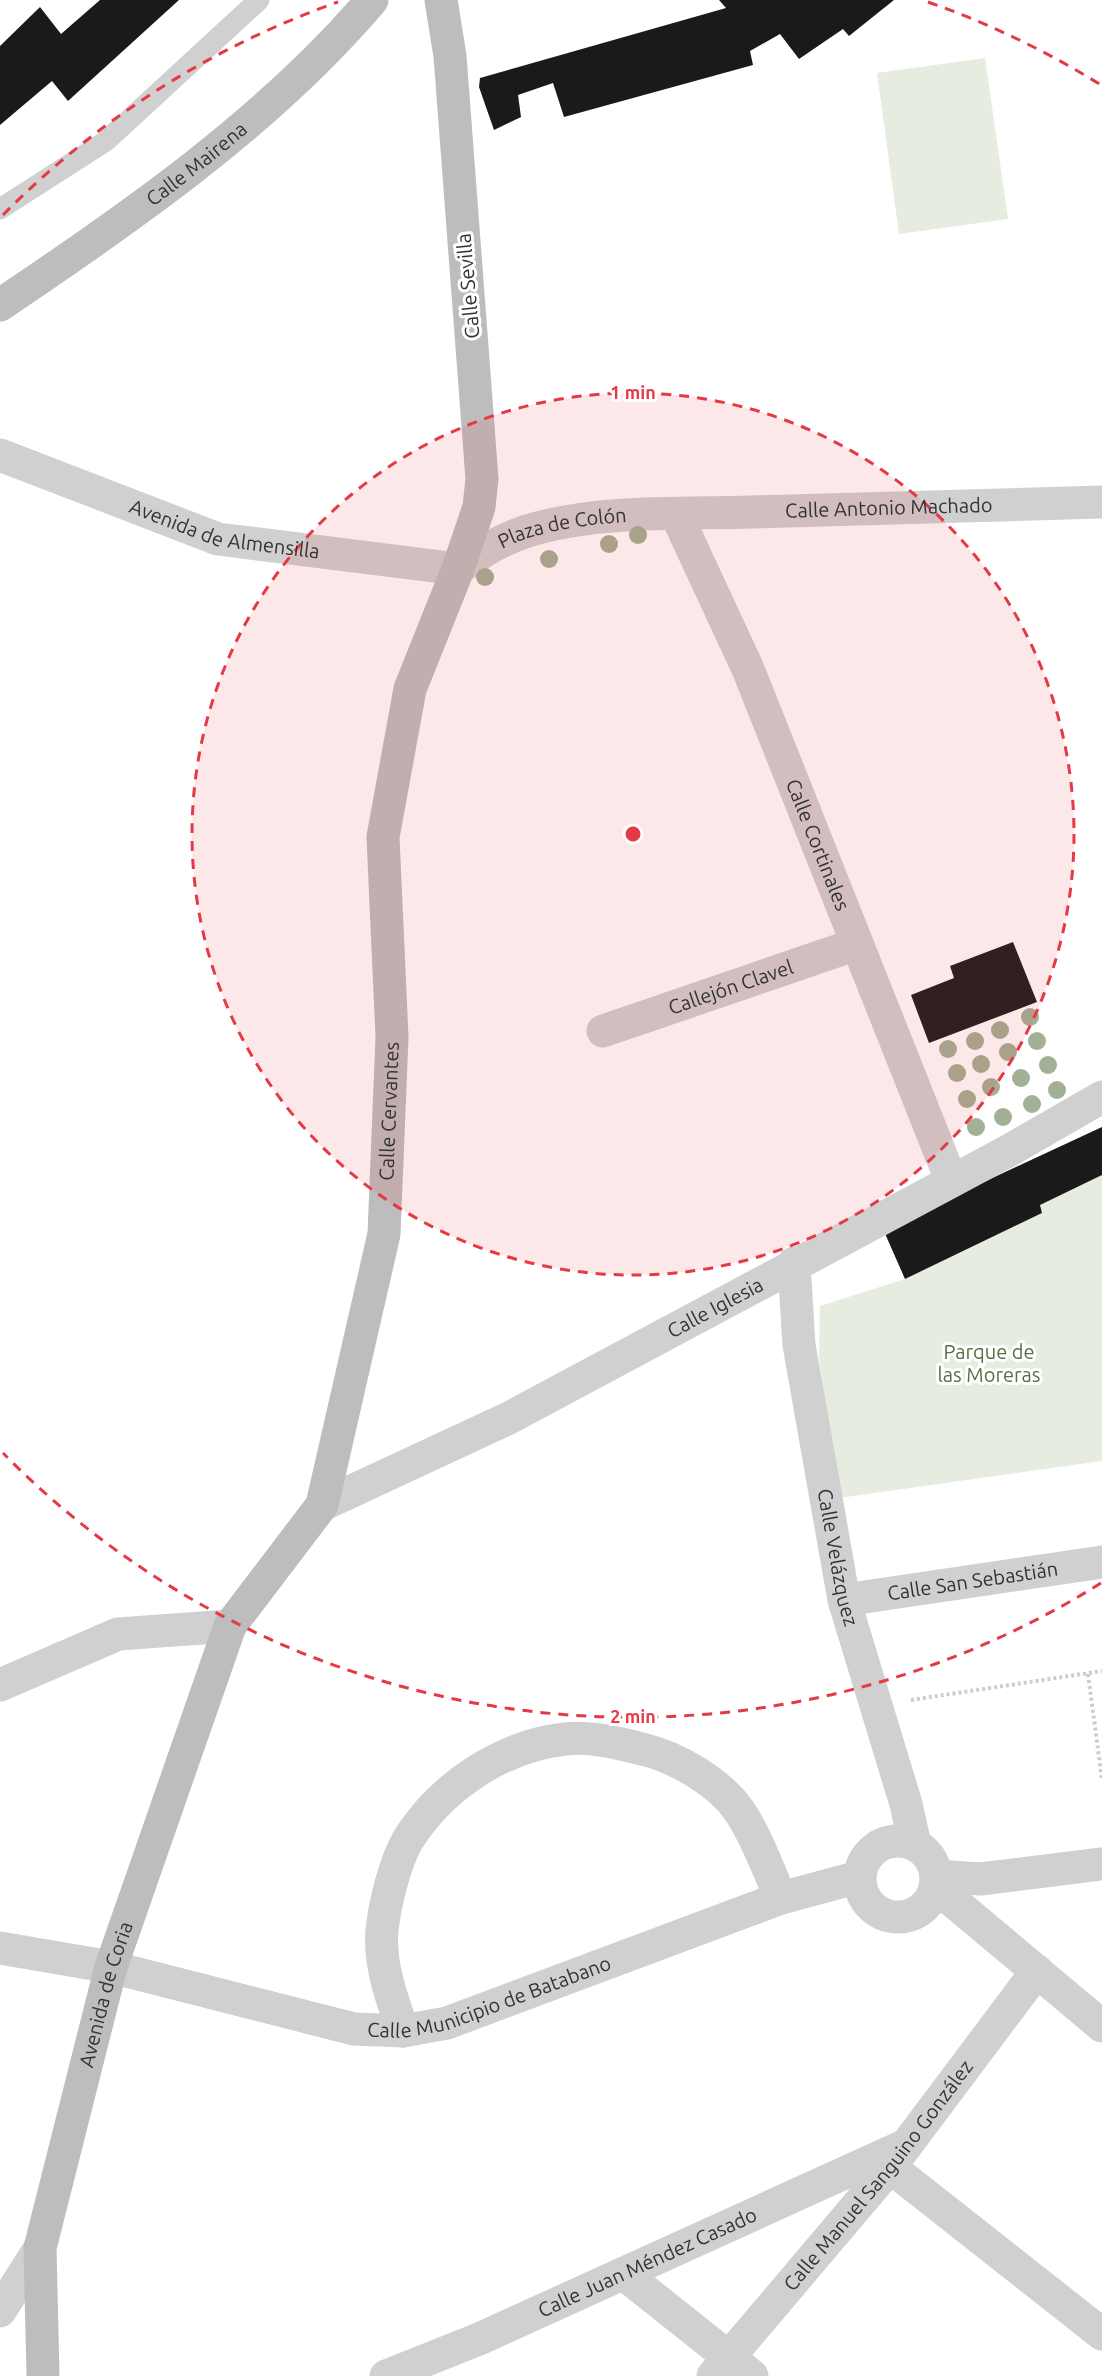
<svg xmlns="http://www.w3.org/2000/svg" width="1102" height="2376" viewBox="0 0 1102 2376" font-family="Ubuntu,sans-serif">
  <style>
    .green { fill: #e6ecdf }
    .building { fill: #1a1a1a }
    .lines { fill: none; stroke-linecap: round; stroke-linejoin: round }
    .path { stroke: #cdcdcd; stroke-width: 4; stroke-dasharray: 3 3; stroke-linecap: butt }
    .service { stroke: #d0d0d0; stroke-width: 21 }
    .minor { stroke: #d0d0d0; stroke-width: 33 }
    .secondary { stroke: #bdbdbd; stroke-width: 33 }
    .tree { fill: #a2b095 }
    .ring { fill: none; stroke: #e63946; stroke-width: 3; stroke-dasharray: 10 8 }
    .labels { text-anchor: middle; stroke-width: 6; stroke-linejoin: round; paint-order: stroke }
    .street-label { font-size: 20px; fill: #333; stroke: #fff }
    .park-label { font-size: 20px; fill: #56703f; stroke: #fff }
    .centre { fill: #e63946; stroke: #fff; stroke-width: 3 }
    .ring-label { font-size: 18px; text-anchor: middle; font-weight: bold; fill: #e63946; stroke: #fff; stroke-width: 6; stroke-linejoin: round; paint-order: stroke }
  </style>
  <rect width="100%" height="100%" fill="#fff"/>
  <path class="green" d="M 985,58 L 1008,219 L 899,234 L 877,73 Z
    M 1102,1175 L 1102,1461 L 839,1498 L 819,1358 L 820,1306 L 905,1279 L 1042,1213 L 1040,1205 Z"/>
  <path class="building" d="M 100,0 L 179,0 L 68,101 L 52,81 L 0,125 L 0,46 L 40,7 L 61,34 Z
    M 719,0 L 894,0 L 849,36 L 843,29 L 799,59 L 780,34 L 750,51 L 753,65 L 564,117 L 553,83 L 518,95 L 521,117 L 494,130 L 479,87 L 480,78 L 726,8 Z
    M 1013,942 L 1037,1002 L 929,1043 L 911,995 L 954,978 L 950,966 Z
    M 1102,1127 L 1102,1175 L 1040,1205 L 1042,1213 L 905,1279 L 883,1229 Z"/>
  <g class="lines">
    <path class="path" d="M 1088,1674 L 1102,1780
      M 911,1700 L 1102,1671"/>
    <path class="service" d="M 0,209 L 106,141 L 259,0"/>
    <g class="minor">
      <path id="s1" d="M 0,455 L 218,539 L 458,569 C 482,551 505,537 534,529 C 601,510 682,514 751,512 C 868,508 985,505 1102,502"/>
      <path id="s2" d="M 676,514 L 748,669 L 951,1180"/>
      <path id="s3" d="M 603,1031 L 857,944"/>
      <path id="s4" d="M 794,1263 L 799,1345 L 844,1600 L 906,1804 L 915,1845"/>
      <path id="s5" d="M 322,1505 L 509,1418 L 1010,1150 L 1102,1097"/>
      <path id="s6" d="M 844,1600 L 1102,1562"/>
      <path d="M 0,1685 L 118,1634 L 230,1626"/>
      <circle cx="898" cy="1879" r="38"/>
      <path d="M 936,1876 L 980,1879 L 1102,1864"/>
      <path d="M 935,1889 L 954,1902 L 1102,2026"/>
      <path id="s7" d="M 0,1948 L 111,1967 L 354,2029 L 403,2031 L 447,2023 L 781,1898 L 859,1877"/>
      <path d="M 403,2031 C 392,1999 379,1965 382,1930 C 385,1903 395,1861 409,1838 C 443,1785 503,1746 565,1739 C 590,1736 619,1743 642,1749 C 676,1757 720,1782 740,1812 C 757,1837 768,1870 781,1898"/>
      <path d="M 890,2167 L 1102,2334"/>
      <path d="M 624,2274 L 752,2376"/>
      <path d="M 0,2311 L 40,2248"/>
      <path id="s8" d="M 386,2376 L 479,2339 L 906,2145"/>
      <path id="s9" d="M 713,2376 L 890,2167 L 1037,1971"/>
    </g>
    <g class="secondary">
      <path id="s10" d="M 0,305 C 131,217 269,121 372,0"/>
      <path id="s11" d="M 43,2376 L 40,2248 L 111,1967 L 230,1626 L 322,1505 L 384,1234 L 392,1037 L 383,837 L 410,689 L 458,569 L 479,507 L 482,479 L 450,56 L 441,0"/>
    </g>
  </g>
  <g class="tree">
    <circle cx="638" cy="535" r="9"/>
    <circle cx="609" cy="544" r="9"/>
    <circle cx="549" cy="559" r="9"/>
    <circle cx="485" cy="577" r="9"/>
    <circle cx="1030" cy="1017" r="9"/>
    <circle cx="1000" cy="1030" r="9"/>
    <circle cx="975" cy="1041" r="9"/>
    <circle cx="1037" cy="1041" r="9"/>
    <circle cx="948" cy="1049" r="9"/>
    <circle cx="1008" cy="1052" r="9"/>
    <circle cx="981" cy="1064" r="9"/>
    <circle cx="1048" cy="1065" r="9"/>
    <circle cx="957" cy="1073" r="9"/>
    <circle cx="1021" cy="1078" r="9"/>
    <circle cx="991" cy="1087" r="9"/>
    <circle cx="1057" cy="1090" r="9"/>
    <circle cx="967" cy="1099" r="9"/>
    <circle cx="1032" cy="1104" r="9"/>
    <circle cx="1003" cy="1117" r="9"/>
    <circle cx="976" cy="1127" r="9"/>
  </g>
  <circle cx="633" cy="834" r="441" fill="#e63946" fill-opacity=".12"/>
  <g class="ring">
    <circle cx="633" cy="834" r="441"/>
    <path d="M1101 1583A883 883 0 0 1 3 1453M3 215A883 883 0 0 1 338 2M928 2A883 883 0 0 1 1101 85"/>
  </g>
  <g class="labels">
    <g class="street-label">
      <text dy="7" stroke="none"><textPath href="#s10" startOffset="242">Calle Mairena</textPath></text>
      <text transform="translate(468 286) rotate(-95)" y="7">Calle Sevilla</text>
      <text dy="7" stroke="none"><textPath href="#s1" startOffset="918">Calle Antonio Machado</textPath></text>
      <text dy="7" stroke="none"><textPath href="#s1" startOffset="238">Avenida de Almensilla</textPath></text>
      <text dy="7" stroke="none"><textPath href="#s1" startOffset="590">Plaza de Colón</textPath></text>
      <text dy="7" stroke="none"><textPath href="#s2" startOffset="360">Calle Cortinales</textPath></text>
      <text dy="7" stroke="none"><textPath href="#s3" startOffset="135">Callejón Clavel</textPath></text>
      <text dy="7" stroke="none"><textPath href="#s11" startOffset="1332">Calle Cervantes</textPath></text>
      <text dy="7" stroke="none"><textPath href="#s5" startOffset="440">Calle Iglesia</textPath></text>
      <text dy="7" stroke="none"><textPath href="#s4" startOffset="298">Calle Velázquez</textPath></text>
      <text dy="7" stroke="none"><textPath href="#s6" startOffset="130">Calle San Sebastián</textPath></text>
      <text dy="7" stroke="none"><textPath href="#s7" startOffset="504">Calle Municipio de Batabano</textPath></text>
      <text dy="7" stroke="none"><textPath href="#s11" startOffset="390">Avenida de Coria</textPath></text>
      <text dy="7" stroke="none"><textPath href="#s9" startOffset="260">Calle Manuel Sanguino González</textPath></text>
      <text dy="7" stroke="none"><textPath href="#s8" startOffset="285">Calle Juan Méndez Casado</textPath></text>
    </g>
    <g class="park-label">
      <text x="989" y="1359">Parque de<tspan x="989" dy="23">las Moreras</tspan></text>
    </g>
  </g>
  <circle cx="633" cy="834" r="9" class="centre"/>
  <g class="ring-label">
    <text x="633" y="399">1 min</text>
    <text x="633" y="1723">2 min</text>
  </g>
</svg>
